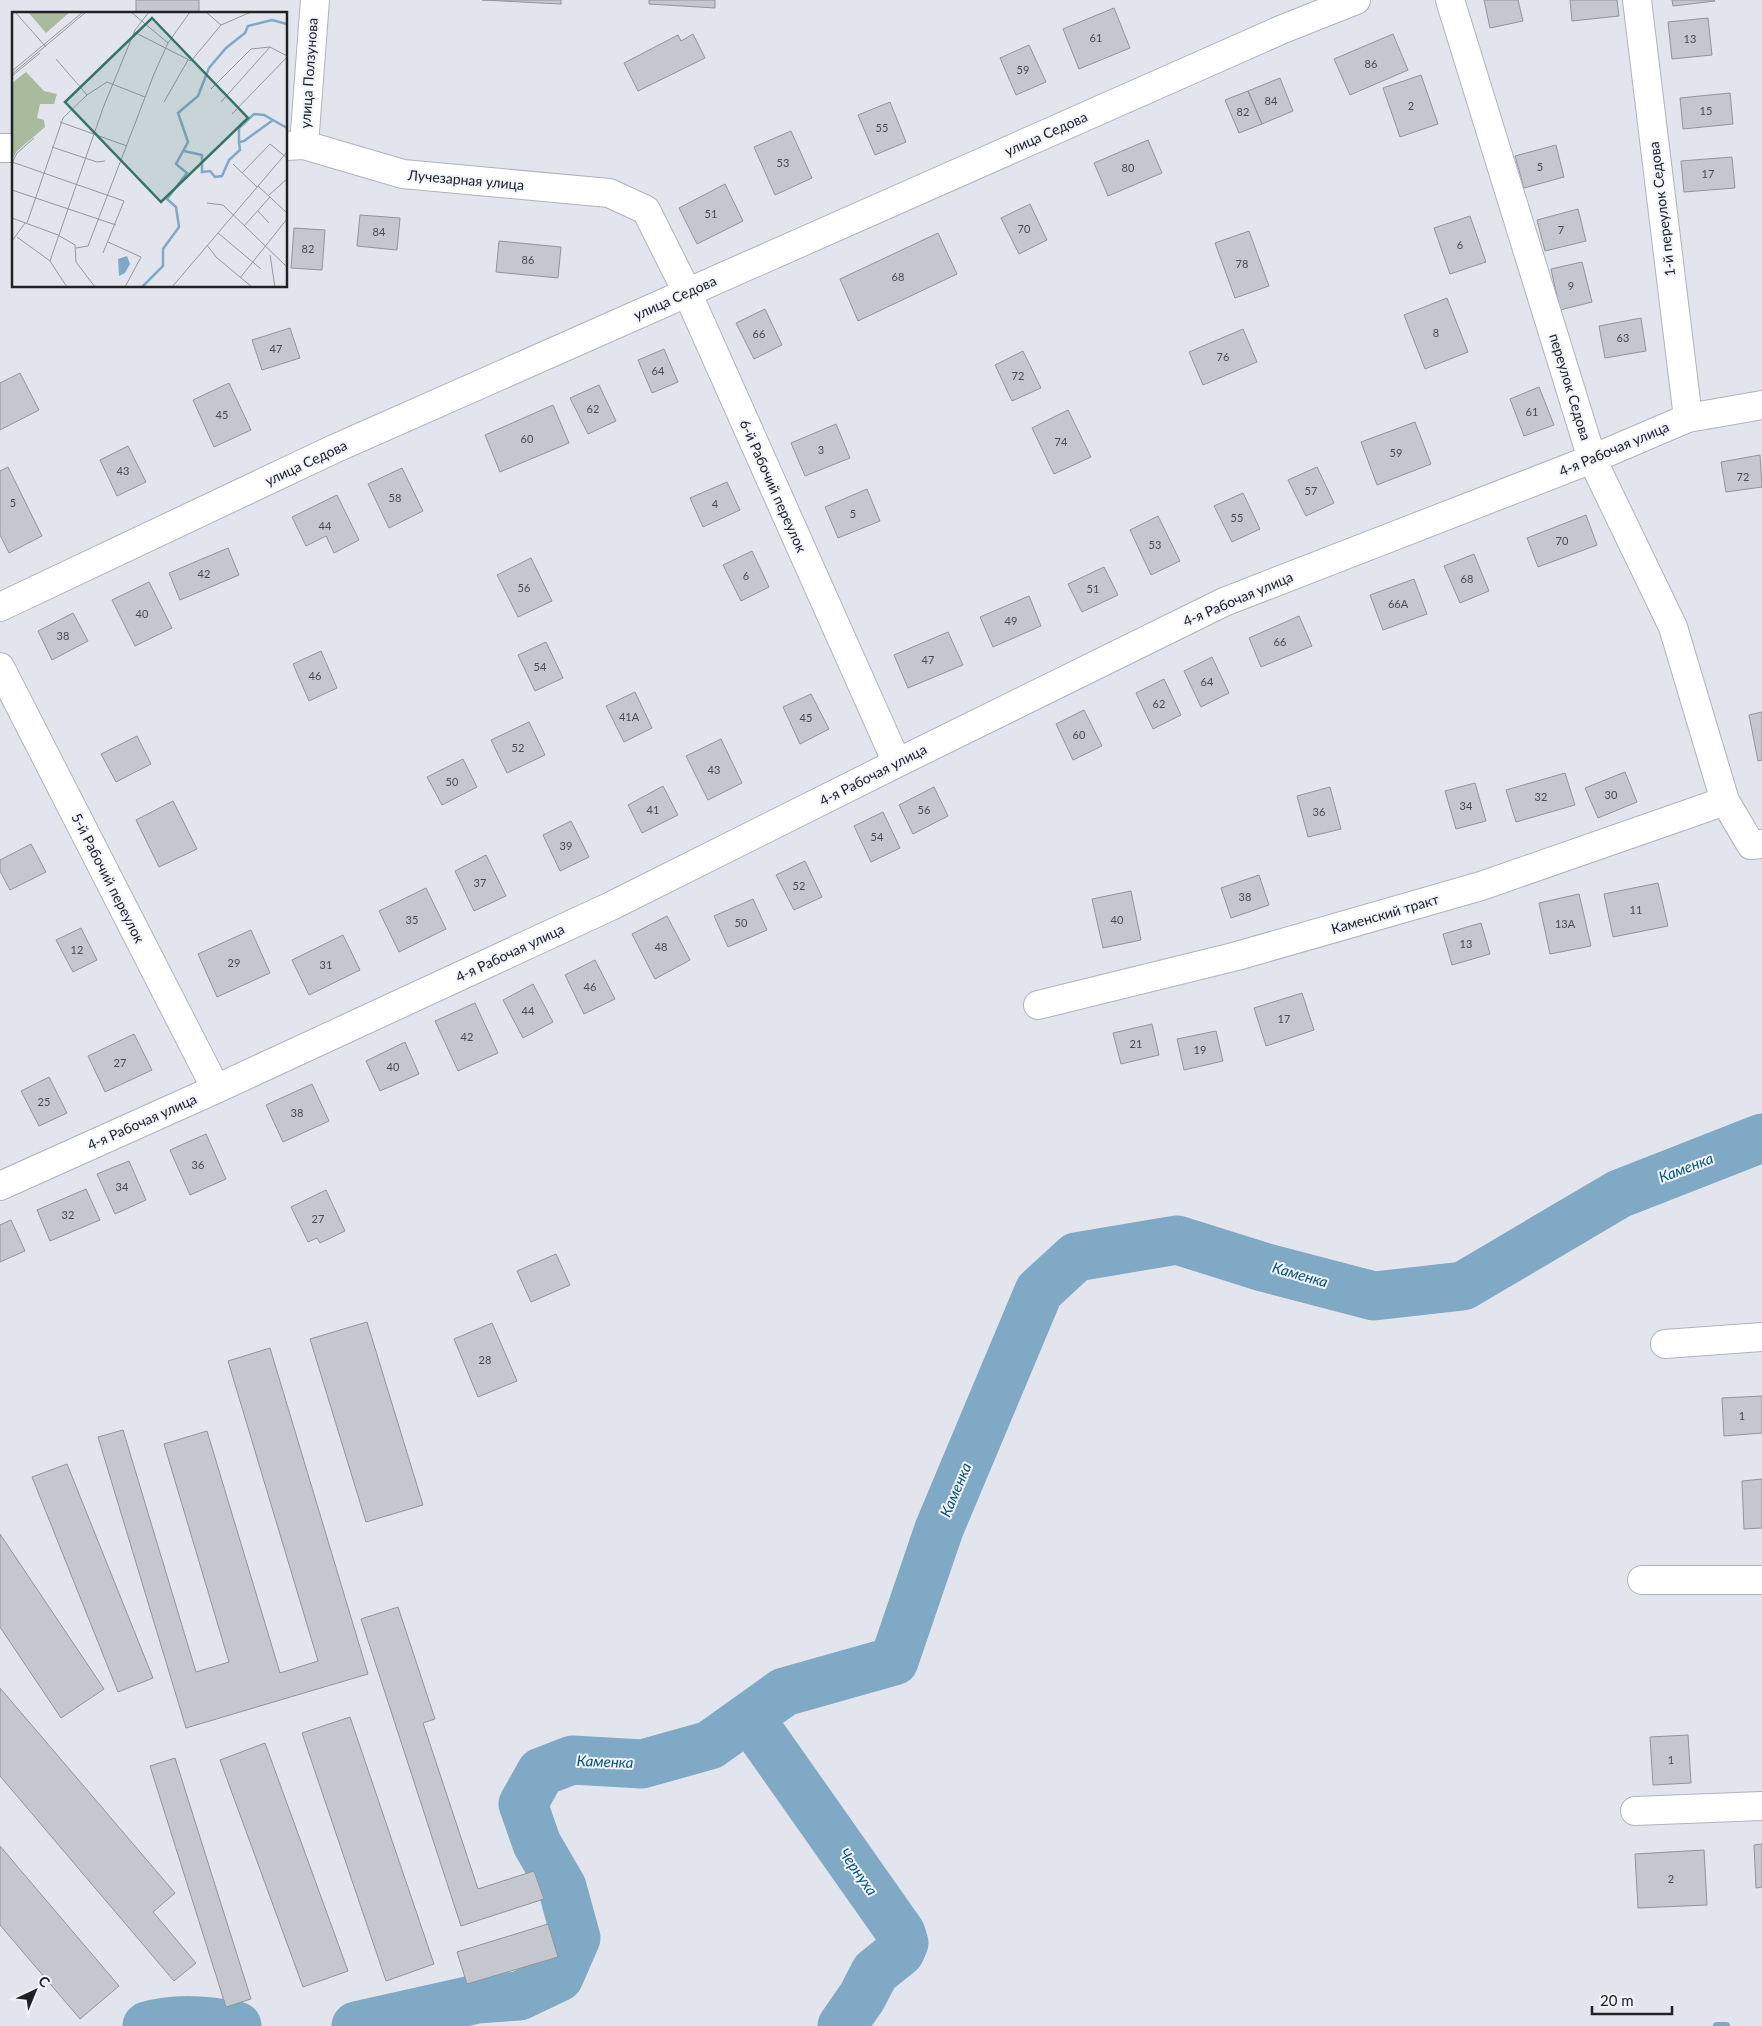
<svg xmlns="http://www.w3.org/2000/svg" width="1762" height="2026" viewBox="0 0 1762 2026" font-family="Lato,sans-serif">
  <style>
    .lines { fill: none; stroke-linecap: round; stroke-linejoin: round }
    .stream { stroke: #80a9c5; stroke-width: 8 }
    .river { stroke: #80a9c5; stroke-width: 49 }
    .building { fill: #c4c7cf; stroke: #91949c }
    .street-casing { stroke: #b0b3bb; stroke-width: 30 }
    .street { stroke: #fff; stroke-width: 28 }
    .labels { text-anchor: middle; stroke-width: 4; stroke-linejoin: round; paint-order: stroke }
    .number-label { font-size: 11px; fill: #494a4f }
    .street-label { font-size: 14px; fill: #202124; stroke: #f0f3fc }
    .water-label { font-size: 15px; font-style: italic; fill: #045377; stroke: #f0f3fc }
    .inset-river { fill: none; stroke: #80a9c5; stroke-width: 2.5 }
    .inset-road { fill: none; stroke: #95979d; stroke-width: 1 }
    .view { fill: #347565; fill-opacity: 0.15; stroke: #347565; stroke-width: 2.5 }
    .inset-edge { fill: none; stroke: #202124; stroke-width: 2.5 }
  </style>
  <rect width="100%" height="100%" fill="#e3e5ee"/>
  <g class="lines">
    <path class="stream" d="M 1717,2026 L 1726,2026"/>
    <path class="river" d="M 749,1717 L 901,1933 L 904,1943 L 900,1952 L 875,1972 L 862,1997 L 842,2026
      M 147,2026 C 176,2017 208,2020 237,2026
      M 356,2026 L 477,1999 L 519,1996 L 559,1977 L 576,1938 L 562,1887 L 537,1844 L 523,1804 L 541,1772 L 572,1760 L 642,1764 L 710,1745 L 784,1692 L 894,1661 L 939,1529 L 1039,1291 L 1076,1257 L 1177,1240 L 1263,1267 L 1374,1296 L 1463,1286 L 1619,1194 L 1762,1138"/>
  </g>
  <path class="building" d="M 136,0 L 199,0 L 199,14 L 136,14 Z
    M 482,0 L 561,0 L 561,4 Z
    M 649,0 L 715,0 L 715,8 L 649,4 Z
    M 1484,0 L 1518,0 L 1523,21 L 1490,28 Z
    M 1570,0 L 1617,0 L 1619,16 L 1572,21 Z
    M 1672,0 L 1714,0 L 1715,1 L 1673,6 Z
    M 1114,8 L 1130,48 L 1079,69 L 1063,29 Z
    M 1708,18 L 1712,55 L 1672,59 L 1668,22 Z
    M 693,34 L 705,58 L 638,91 L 624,63 L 678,35 L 681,41 Z
    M 1393,34 L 1408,70 L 1350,95 L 1334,59 Z
    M 1029,45 L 1046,82 L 1016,95 L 1000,58 Z
    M 1421,75 L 1438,124 L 1400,137 L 1383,88 Z
    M 1280,78 L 1293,111 L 1262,124 L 1248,91 Z
    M 1248,91 L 1262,124 L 1239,133 L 1225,100 Z
    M 1730,93 L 1733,124 L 1683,129 L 1680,98 Z
    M 890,102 L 906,142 L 875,155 L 858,115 Z
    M 791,131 L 812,178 L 775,195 L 754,147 Z
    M 1148,140 L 1162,173 L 1108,196 L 1094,163 Z
    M 1556,145 L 1564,177 L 1524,188 L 1515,156 Z
    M 1732,157 L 1735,188 L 1684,192 L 1681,161 Z
    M 725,184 L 743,221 L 697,244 L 679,208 Z
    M 1030,204 L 1047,240 L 1019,254 L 1001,218 Z
    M 1578,209 L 1586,241 L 1545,251 L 1537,220 Z
    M 360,215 L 400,218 L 397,250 L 357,246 Z
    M 1470,216 L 1486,262 L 1450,274 L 1434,228 Z
    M 294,228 L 325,230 L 322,270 L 291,268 Z
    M 1249,231 L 1269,286 L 1235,298 L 1215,243 Z
    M 938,233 L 957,274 L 858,321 L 840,279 Z
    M 499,241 L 561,247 L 558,278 L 496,272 Z
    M 1582,262 L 1592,302 L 1560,310 L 1551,269 Z
    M 1447,298 L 1468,352 L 1425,369 L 1404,315 Z
    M 765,309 L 782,345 L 754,359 L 736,323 Z
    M 1641,318 L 1646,351 L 1605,358 L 1599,326 Z
    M 290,328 L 300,358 L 262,370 L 252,340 Z
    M 1243,329 L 1257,362 L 1203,385 L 1189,352 Z
    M 664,349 L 678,382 L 652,393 L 638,360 Z
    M 1023,351 L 1041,388 L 1012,401 L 995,365 Z
    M 20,373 L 39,410 L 0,430 L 0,383 Z
    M 229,383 L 251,430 L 214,447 L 193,400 Z
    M 599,385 L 616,421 L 588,434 L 570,398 Z
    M 1539,387 L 1554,425 L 1524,436 L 1510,399 Z
    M 553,405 L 569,443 L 500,472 L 485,435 Z
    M 1068,410 L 1091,457 L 1054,474 L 1032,428 Z
    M 1415,422 L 1431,464 L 1377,485 L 1361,442 Z
    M 836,424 L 850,458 L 805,476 L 791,443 Z
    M 128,446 L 146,482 L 117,496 L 100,460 Z
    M 1760,455 L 1762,487 L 1726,492 L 1721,462 Z
    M 8,467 L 42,536 L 9,553 L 0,535 L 0,471 Z
    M 1317,467 L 1334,503 L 1306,516 L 1288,480 Z
    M 402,468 L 423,511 L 389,528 L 368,484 Z
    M 727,482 L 740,510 L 703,527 L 690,498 Z
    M 867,489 L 880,521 L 838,538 L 825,507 Z
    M 1243,493 L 1260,529 L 1232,542 L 1214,506 Z
    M 337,495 L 359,540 L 334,553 L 326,536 L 306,546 L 292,517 Z
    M 1586,515 L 1597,545 L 1538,567 L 1527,538 Z
    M 1158,516 L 1180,561 L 1151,575 L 1130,530 Z
    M 228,548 L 239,575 L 180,600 L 169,573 Z
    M 752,551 L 769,587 L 741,601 L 723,565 Z
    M 1474,554 L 1489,591 L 1460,603 L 1444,566 Z
    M 531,558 L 552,601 L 518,617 L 497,575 Z
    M 1104,567 L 1118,595 L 1082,612 L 1068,584 Z
    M 1414,579 L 1427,614 L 1383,630 L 1370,595 Z
    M 149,582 L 172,628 L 135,646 L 112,600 Z
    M 1029,596 L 1041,626 L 993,647 L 980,617 Z
    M 73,613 L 88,641 L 52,660 L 38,631 Z
    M 1299,616 L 1312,646 L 1261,667 L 1249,638 Z
    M 948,632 L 963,665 L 908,688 L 894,655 Z
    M 546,642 L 563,678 L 535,691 L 518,655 Z
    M 321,651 L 337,688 L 309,701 L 293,664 Z
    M 1212,657 L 1229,693 L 1201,707 L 1184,671 Z
    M 1164,679 L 1181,715 L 1153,729 L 1136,693 Z
    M 635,692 L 652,728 L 624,742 L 606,706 Z
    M 811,694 L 829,729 L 800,744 L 783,707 Z
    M 1084,710 L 1102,746 L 1073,760 L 1056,724 Z
    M 1762,712 L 1762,760 L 1758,761 L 1749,715 Z
    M 529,722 L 545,755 L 507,773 L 491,740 Z
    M 137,736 L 151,764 L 116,782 L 101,754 Z
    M 721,739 L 742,783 L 708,800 L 686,756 Z
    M 463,759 L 477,787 L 442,805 L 427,777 Z
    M 1625,772 L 1637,802 L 1598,818 L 1585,788 Z
    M 1565,773 L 1575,805 L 1516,822 L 1506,790 Z
    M 1475,783 L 1486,821 L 1456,829 L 1445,791 Z
    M 663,786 L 678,815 L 642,833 L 628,805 Z
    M 934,787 L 948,816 L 913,834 L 899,805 Z
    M 1330,787 L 1341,829 L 1308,837 L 1297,796 Z
    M 173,801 L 197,849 L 159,867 L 136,820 Z
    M 883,812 L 900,848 L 871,862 L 854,826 Z
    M 571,821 L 589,857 L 560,871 L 543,835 Z
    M 31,844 L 46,872 L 10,890 L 0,871 L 0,860 Z
    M 486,855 L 506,896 L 474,911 L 455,871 Z
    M 805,861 L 822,897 L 794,910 L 776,875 Z
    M 1259,875 L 1269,905 L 1231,918 L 1221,888 Z
    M 1658,883 L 1668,926 L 1613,937 L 1604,894 Z
    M 426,888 L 446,929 L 399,952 L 379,911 Z
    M 1131,891 L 1141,940 L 1103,948 L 1092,899 Z
    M 1579,894 L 1591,946 L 1550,954 L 1539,903 Z
    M 753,899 L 767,930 L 728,947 L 714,916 Z
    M 667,916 L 690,960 L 655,979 L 632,934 Z
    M 1481,923 L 1490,954 L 1452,965 L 1443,934 Z
    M 81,928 L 97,960 L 73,972 L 56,940 Z
    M 251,930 L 270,973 L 217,997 L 198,954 Z
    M 343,935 L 360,970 L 309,995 L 292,960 Z
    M 595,960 L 615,999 L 584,1014 L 565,975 Z
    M 533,984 L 553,1022 L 523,1038 L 503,1000 Z
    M 1302,993 L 1314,1030 L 1266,1046 L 1254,1008 Z
    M 475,1003 L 498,1053 L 458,1071 L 435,1021 Z
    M 1152,1024 L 1159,1055 L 1121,1064 L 1113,1033 Z
    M 1216,1031 L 1223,1061 L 1184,1070 L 1177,1039 Z
    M 134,1034 L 152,1070 L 105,1092 L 88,1056 Z
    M 405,1042 L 419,1074 L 380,1091 L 366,1061 Z
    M 49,1077 L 67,1113 L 39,1126 L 21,1091 Z
    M 312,1084 L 329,1121 L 283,1142 L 266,1105 Z
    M 206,1134 L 226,1179 L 190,1195 L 170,1150 Z
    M 129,1161 L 146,1200 L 115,1214 L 97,1174 Z
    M 86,1189 L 100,1220 L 50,1241 L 37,1210 Z
    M 326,1190 L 345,1231 L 320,1243 L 317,1238 L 308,1242 L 291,1207 Z
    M 11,1220 L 25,1251 L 0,1262 L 0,1225 Z
    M 556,1254 L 570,1285 L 531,1302 L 517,1271 Z
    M 367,1322 L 423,1505 L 366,1522 L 310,1339 Z
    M 492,1323 L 517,1381 L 478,1397 L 454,1339 Z
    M 270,1348 L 368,1674 L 186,1728 L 98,1437 L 123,1430 L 196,1672 L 229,1662 L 164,1444 L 207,1431 L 280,1673 L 318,1661 L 228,1361 Z
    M 1762,1396 L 1762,1433 L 1724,1436 L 1722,1398 Z
    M 67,1464 L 153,1678 L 118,1692 L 32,1477 Z
    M 1762,1479 L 1762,1528 L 1744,1529 L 1742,1481 Z
    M 0,1534 L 104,1689 L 61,1718 L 0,1627 Z
    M 398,1607 L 435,1719 L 423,1723 L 478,1889 L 534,1871 L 544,1899 L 461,1926 L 361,1619 Z
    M 0,1688 L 175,1893 L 153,1912 L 196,1963 L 174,1981 L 0,1776 Z
    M 350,1717 L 434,1964 L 386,1981 L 302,1733 Z
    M 1688,1735 L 1691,1783 L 1653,1785 L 1650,1737 Z
    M 265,1743 L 348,1971 L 303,1987 L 220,1760 Z
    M 175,1758 L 251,1999 L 226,2007 L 150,1766 Z
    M 1762,1844 L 1762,1887 L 1756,1888 L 1754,1845 Z
    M 0,1846 L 119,1986 L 80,2019 L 0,1925 Z
    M 1704,1850 L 1707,1905 L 1638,1908 L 1635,1854 Z
    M 548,1924 L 558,1957 L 467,1984 L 457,1952 Z"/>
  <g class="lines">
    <defs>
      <path id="street" d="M 1450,0 L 1592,459 L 1673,627 L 1725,801 L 1751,845 L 1762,844
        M 1637,0 L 1688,418
        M 304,145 L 315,0
        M 286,146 L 304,145 L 403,174 L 609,193 L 646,210 L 687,292 L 897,763
        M 0,148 L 14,148
        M 0,607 L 334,449 L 1283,29 L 1356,0
        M 0,667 L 216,1089
        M 1038,1005 L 1237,956 L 1481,886 L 1725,801
        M 0,1186 L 216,1089 L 609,907 L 897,763 L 1224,602 L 1592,459 L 1688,418 L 1762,405
        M 1665,1344 L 1762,1337
        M 1642,1580 L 1762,1580
        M 1635,1811 L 1762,1806"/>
    </defs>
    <use href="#street" class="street-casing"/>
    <use href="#street" class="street"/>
  </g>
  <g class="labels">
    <g class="number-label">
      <text x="1096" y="42">61</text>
      <text x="1690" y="43">13</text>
      <text x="1371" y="68">86</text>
      <text x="1023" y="74">59</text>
      <text x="1271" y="105">84</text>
      <text x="1411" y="110">2</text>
      <text x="1706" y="115">15</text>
      <text x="1243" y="116">82</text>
      <text x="882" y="132">55</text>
      <text x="783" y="167">53</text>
      <text x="1540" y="171">5</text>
      <text x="1128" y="172">80</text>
      <text x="1708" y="178">17</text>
      <text x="711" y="218">51</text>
      <text x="1024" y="233">70</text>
      <text x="1561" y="234">7</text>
      <text x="379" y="236">84</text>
      <text x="1460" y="249">6</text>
      <text x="308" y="253">82</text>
      <text x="528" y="264">86</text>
      <text x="1242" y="268">78</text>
      <text x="898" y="281">68</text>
      <text x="1571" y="290">9</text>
      <text x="1436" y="337">8</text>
      <text x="759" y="338">66</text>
      <text x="1623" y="342">63</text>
      <text x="276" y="353">47</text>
      <text x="1223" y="361">76</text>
      <text x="658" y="375">64</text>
      <text x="1018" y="380">72</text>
      <text x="593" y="413">62</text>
      <text x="1532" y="416">61</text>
      <text x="222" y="419">45</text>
      <text x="527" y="443">60</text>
      <text x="1061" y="446">74</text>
      <text x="821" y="454">3</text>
      <text x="1396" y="457">59</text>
      <text x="123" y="475">43</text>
      <text x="1743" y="481">72</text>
      <text x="1311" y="495">57</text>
      <text x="395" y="502">58</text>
      <text x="13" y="507">5</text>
      <text x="715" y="508">4</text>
      <text x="853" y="518">5</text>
      <text x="1237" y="522">55</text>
      <text x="325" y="530">44</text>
      <text x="1562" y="545">70</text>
      <text x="1155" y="549">53</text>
      <text x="204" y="578">42</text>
      <text x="746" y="580">6</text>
      <text x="1467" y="583">68</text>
      <text x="524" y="592">56</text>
      <text x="1093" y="593">51</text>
      <text x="1398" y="608">66А</text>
      <text x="142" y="618">40</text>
      <text x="1011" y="625">49</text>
      <text x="63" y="640">38</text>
      <text x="1280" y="646">66</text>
      <text x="928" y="664">47</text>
      <text x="540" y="671">54</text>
      <text x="315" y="680">46</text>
      <text x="1207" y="686">64</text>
      <text x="1159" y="708">62</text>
      <text x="629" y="721">41А</text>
      <text x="806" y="722">45</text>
      <text x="1079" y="739">60</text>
      <text x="518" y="752">52</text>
      <text x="714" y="774">43</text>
      <text x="452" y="786">50</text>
      <text x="1611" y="799">30</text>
      <text x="1541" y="801">32</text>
      <text x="1466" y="810">34</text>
      <text x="653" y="814">41</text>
      <text x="924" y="814">56</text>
      <text x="1319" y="816">36</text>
      <text x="877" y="841">54</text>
      <text x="566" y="850">39</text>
      <text x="480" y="887">37</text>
      <text x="799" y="890">52</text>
      <text x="1245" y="901">38</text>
      <text x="1636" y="914">11</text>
      <text x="412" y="924">35</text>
      <text x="1117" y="924">40</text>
      <text x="741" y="927">50</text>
      <text x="1565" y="928">13А</text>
      <text x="1466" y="948">13</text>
      <text x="661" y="951">48</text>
      <text x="77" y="954">12</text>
      <text x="234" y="967">29</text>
      <text x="326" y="969">31</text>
      <text x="590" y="991">46</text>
      <text x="528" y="1015">44</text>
      <text x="1284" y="1023">17</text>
      <text x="467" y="1041">42</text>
      <text x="1136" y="1048">21</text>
      <text x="1200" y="1054">19</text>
      <text x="120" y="1067">27</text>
      <text x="393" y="1071">40</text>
      <text x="44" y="1106">25</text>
      <text x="297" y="1117">38</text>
      <text x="198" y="1169">36</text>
      <text x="122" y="1191">34</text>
      <text x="68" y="1219">32</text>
      <text x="318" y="1223">27</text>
      <text x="485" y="1364">28</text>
      <text x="1742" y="1420">1</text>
      <text x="1671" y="1764">1</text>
      <text x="1671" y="1883">2</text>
    </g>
    <g class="street-label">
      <text transform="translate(309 73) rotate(-86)" y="5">улица Ползунова</text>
      <text transform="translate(1046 134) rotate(-24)" y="5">улица Седова</text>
      <text transform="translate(466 180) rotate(5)" y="5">Лучезарная улица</text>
      <text transform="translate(1662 209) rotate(-97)" y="5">1-й переулок Седова</text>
      <text transform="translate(675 298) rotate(-24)" y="5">улица Седова</text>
      <text transform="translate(1570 387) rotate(73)" y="5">переулок Седова</text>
      <text transform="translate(1614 449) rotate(-23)" y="5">4-я Рабочая улица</text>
      <text transform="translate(306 463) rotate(-25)" y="5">улица Седова</text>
      <text transform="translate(773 486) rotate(66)" y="5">6-й Рабочий переулок</text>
      <text transform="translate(1238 599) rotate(-23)" y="5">4-я Рабочая улица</text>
      <text transform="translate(873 775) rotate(-27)" y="5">4-я Рабочая улица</text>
      <text transform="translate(108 878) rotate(63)" y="5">5-й Рабочий переулок</text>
      <text transform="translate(1385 914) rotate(-16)" y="5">Каменский тракт</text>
      <text transform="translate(510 953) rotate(-25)" y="5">4-я Рабочая улица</text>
      <text transform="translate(142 1122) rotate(-24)" y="5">4-я Рабочая улица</text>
    </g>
    <g class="water-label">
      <text transform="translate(1686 1168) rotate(-21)" y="5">Каменка</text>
      <text transform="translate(1300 1275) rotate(16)" y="5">Каменка</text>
      <text transform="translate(956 1490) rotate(-67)" y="5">Каменка</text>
      <text transform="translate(605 1762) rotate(2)" y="5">Каменка</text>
      <text transform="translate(858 1872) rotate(55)" y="5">Чернуха</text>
    </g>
  </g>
  <g transform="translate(12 12)">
    <rect width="275" height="275" fill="#e3e5ee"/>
    <path d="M 16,0 L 58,0 L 34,21 ZM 14,60 L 32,79 L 45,82 L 42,92 L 28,92 L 25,106 L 32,108 L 33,115 L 5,139 L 0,148 L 0,71 Z" fill="#aaba9c"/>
    <path d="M 115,244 L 118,252 L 113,261 L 107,264 L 106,247 Z" fill="#80a9c5"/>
    <path class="inset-river" d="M 261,108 L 232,129 L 227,130 L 227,116 L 242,102 L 252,103 L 275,116M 172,139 L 190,143 L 190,160 L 198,159 L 203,165 L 210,164 L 217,148 L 228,138 L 227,130M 130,275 L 151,254 L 151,237 L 167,215 L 164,195 L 155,187 L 175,161 L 164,152 L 176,130 L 166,101 L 186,84 L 197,56 L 214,36 L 233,21 L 236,14 L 260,8 L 275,12"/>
    <path class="inset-road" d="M 3,0 L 34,35M 119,0 L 156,31M 194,0 L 209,13M 122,20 L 179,49 L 209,13 L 239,0M 44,47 L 75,83M 0,59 L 71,0M 0,62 L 74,0M 0,64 L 28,41M 199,77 L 239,37 L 258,35 L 275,44M 152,90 L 176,48M 209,90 L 258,35M 220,102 L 275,45M 48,110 L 115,134M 40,135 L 85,150 L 93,149M 0,150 L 112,189 L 91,241M 0,151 L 5,141 L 22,126M 221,152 L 245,175M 230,161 L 258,132 L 275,146M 246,174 L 275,201M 0,178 L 104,213M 257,183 L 275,167M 195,191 L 211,193 L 275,255M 246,199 L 257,211M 0,206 L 46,223 L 63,233 L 64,250 L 83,275M 15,211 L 51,106 L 75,83 L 95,70 L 133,85M 232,214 L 258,185M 206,221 L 249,257M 5,225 L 38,249 L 55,275M 0,229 L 13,211M 96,230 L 129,245 L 113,275M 195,233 L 204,245 L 240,275M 64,236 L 76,234 L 142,62 L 156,31 L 178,0M 258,243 L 263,275M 38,249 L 91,96 L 123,18 L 137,0M 228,266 L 275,207M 160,275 L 275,140"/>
    <path class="view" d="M 140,6 L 236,106 L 149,190 L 53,90 Z"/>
    <rect width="275" height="275" class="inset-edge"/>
  </g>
  <g transform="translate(35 1991) rotate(44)" stroke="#f0f3fc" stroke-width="4" paint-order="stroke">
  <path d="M0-4L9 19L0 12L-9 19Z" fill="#202124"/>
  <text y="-8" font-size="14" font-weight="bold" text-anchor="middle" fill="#202124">С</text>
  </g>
  <path d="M1592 2006v8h80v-8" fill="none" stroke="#202124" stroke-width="2.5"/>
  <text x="1600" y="2006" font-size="15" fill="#202124" stroke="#f0f3fc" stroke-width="4" paint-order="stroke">20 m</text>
</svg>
